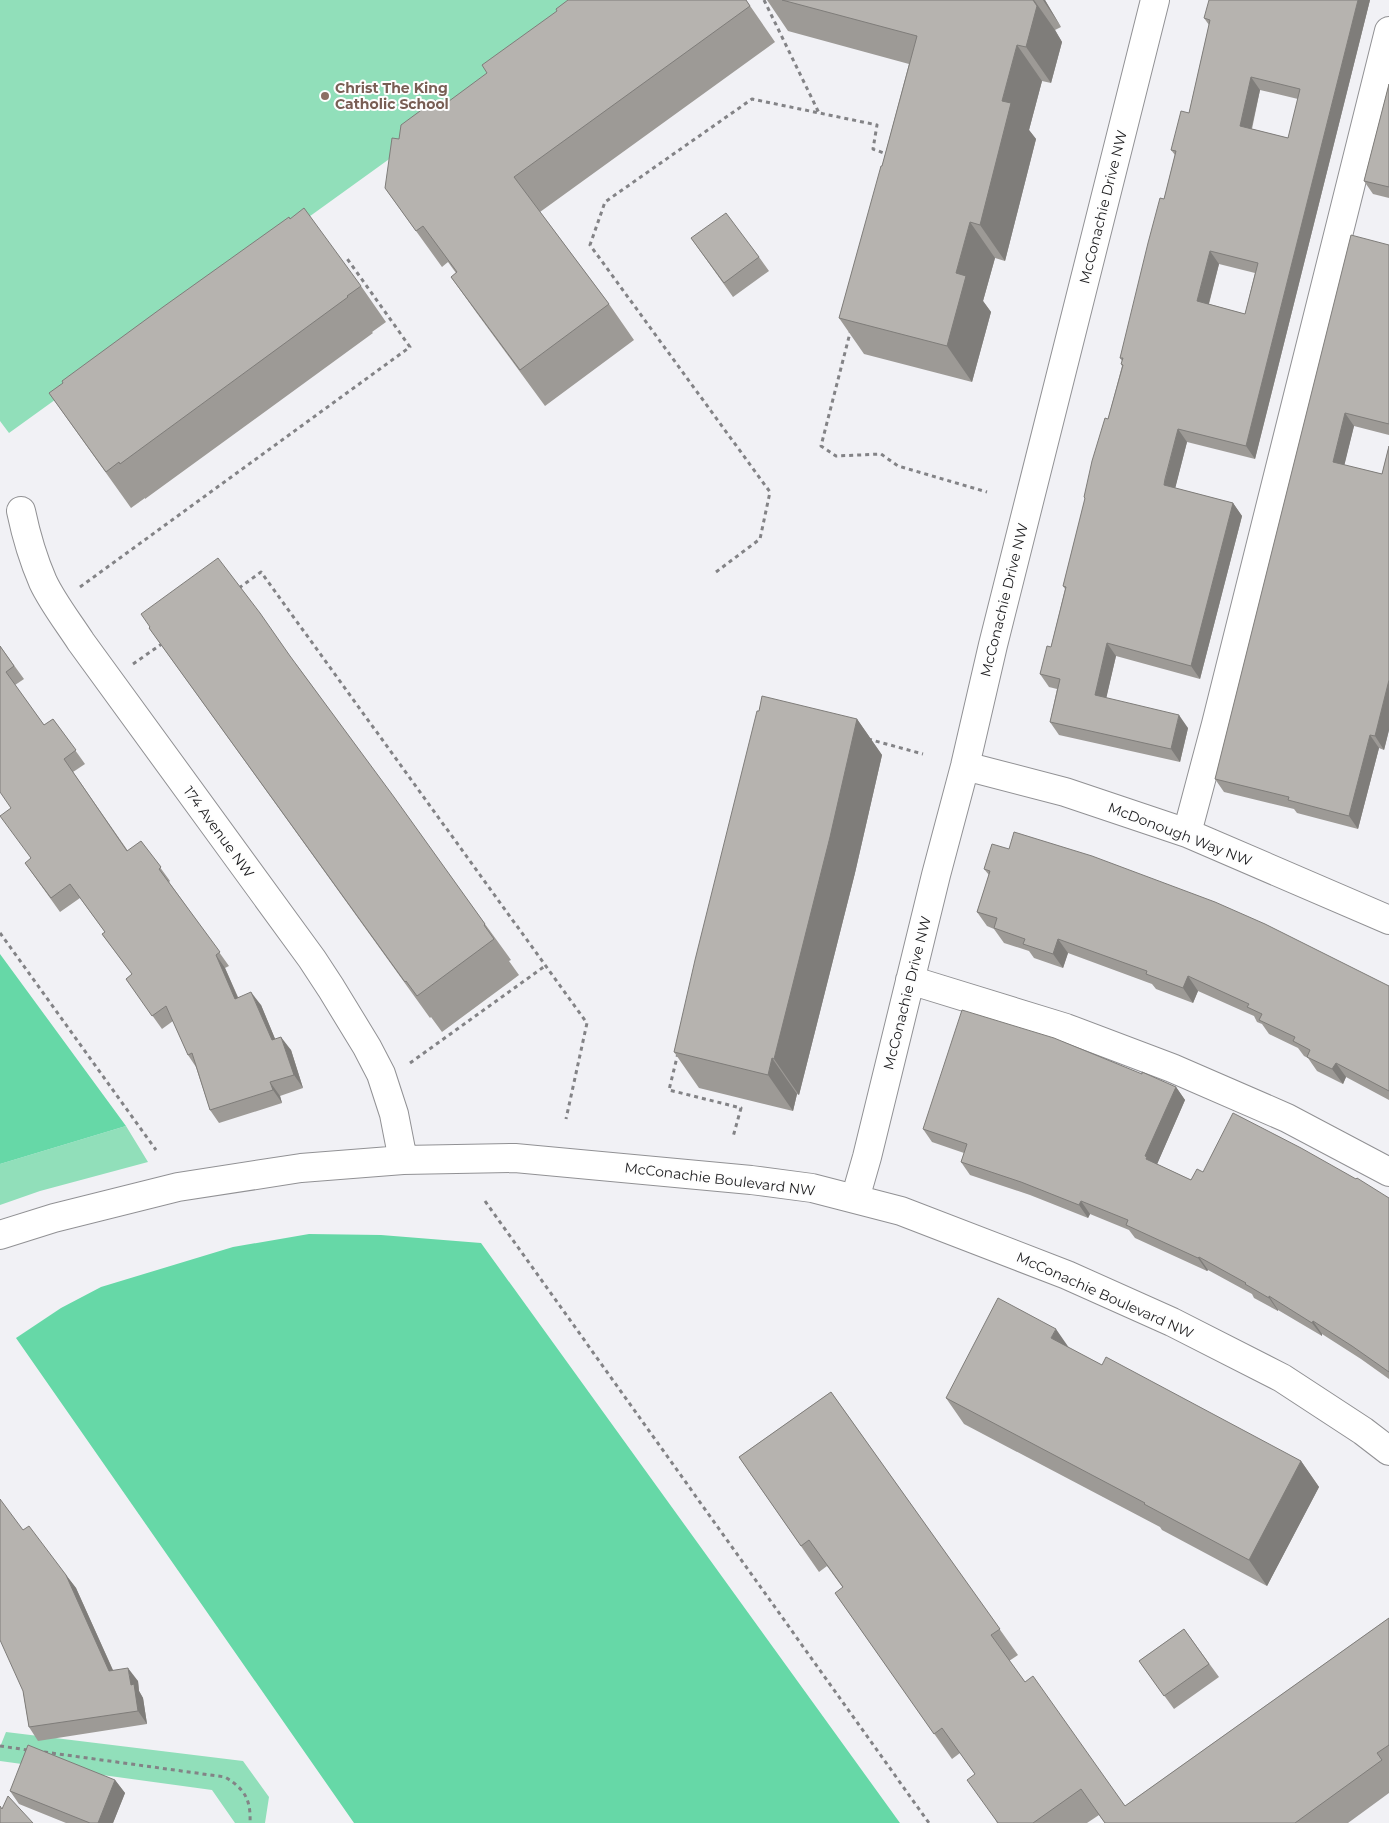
<svg xmlns="http://www.w3.org/2000/svg" width="1389" height="1823" viewBox="0 0 1389 1823" font-family="Montserrat,sans-serif">
  <style>
    .green { fill: #91dfba }
    .forest { fill: #66d8a7 }
    .lines { fill: none; stroke-linecap: round; stroke-linejoin: round }
    .minor-casing { stroke: #919194; stroke-width: 30 }
    .path { stroke: #838386; stroke-width: 3; stroke-dasharray: 4 4; stroke-linecap: butt }
    .minor { stroke: #fff; stroke-width: 28 }
    .wall { fill: #9d9a96; fill-rule: evenodd }
    .shaded-wall { fill: #7f7d7a }
    .building { fill: #b6b3af; stroke: #7f7d7a; fill-rule: evenodd }
    .education-dot { fill: #8d6e63; stroke: #fefefe; stroke-width: 2 }
    .labels { text-anchor: middle; stroke-width: 4; stroke-linejoin: round; paint-order: stroke }
    .education-label { font-size: 14px; font-weight: bold; fill: #785e54; stroke: #fefefe; text-anchor: start }
    .street-label { font-size: 14px; fill: #1c1c1e; stroke: #fefefe }
  </style>
  <rect width="100%" height="100%" fill="#f1f1f5"/>
  <path class="green" d="M 0,0 L 610,0 L 9,433 L 0,421 Z
    M 126,1126 L 148,1162 L 40,1191 L 0,1205 L 0,1164 Z
    M 6,1732 L 243,1761 L 269,1797 L 265,1823 L 235,1823 L 212,1790 L 0,1761 L 0,1747 Z"/>
  <path class="forest" d="M 0,954 L 126,1126 L 0,1164 Z
    M 309,1234 L 381,1235 L 481,1243 L 900,1823 L 354,1823 L 16,1338 L 61,1308 L 101,1287 L 233,1247 Z"/>
  <g class="lines">
    <defs>
      <path id="minor" d="M 21,511 C 26,535 33,559 43,582 C 53,603 68,622 81,642 L 312,959 L 331,988 L 367,1047 L 381,1074 L 394,1114 L 403,1160
        M 965,766 L 1065,792 L 1187,833 L 1389,920
        M 1187,833 L 1216,724 L 1389,31
        M 910,980 L 1066,1028 L 1172,1068 L 1287,1118 L 1389,1172
        M 855,1199 L 867,1157 L 936,875 L 965,766 L 993,645 L 1155,0
        M 0,1235 L 54,1218 L 178,1187 L 301,1168 L 403,1160 L 515,1158 L 751,1180 L 812,1188 L 901,1211 L 1067,1275 L 1172,1322 L 1282,1378 L 1363,1431 L 1389,1451"/>
    </defs>
    <use href="#minor" class="minor-casing"/>
    <path class="path" d="M 764,0 L 819,113
      M 851,329 L 821,446 L 836,456 L 881,454 L 898,466 L 987,492
      M 716,572 L 760,539 L 770,492 L 590,245 L 605,202 L 752,99 L 877,125 L 873,149 L 889,155
      M 80,587 L 410,347 L 346,257
      M 239,588 L 261,572 L 587,1023 L 566,1119
      M 133,664 L 163,643
      M 868,739 L 923,754
      M 0,933 L 156,1150
      M 678,1053 L 669,1090 L 741,1108 L 733,1137
      M 410,1063 L 545,966
      M 485,1201 L 929,1823
      M 0,1746 L 28,1750
      M 44,1752 L 225,1777 C 245,1789 251,1800 250,1823"/>
    <use href="#minor" class="minor"/>
  </g>
  <path class="wall" d="M 746,0 L 775,42 L 540,212 L 609,304 L 634,340 L 545,406 L 476,312 L 451,277 L 456,273 L 448,262 L 442,267 L 385,188 L 399,139 L 441,107 Z
    M 767,0 L 1045,0 L 1061,27 L 1055,30 L 1062,42 L 1051,83 L 1042,81 L 1029,130 L 1036,139 L 1005,261 L 995,258 L 983,301 L 991,312 L 972,382 L 864,354 L 839,318 L 882,166 L 909,64 L 788,31 Z
    M 1370,0 L 1255,459 L 1187,442 L 1175,488 L 1233,503 L 1242,516 L 1200,679 L 1116,656 L 1106,698 L 1188,728 L 1180,762 L 1059,735 L 1050,722 L 1057,689 L 1049,687 L 1040,674 L 1051,647 L 1065,589 L 1063,586 L 1085,499 L 1084,497 L 1108,419 L 1122,366 L 1121,364 L 1122,361 L 1120,358 L 1164,199 L 1175,155 L 1171,150 L 1189,113 L 1209,25 L 1204,18 ZM 1260,90 L 1298,99 L 1288,138 L 1252,129 ZM 1219,264 L 1255,273 L 1245,314 L 1209,304 Z
    M 1389,84 L 1389,198 L 1373,194 L 1364,181 Z
    M 691,238 L 759,257 L 769,271 L 733,297 Z
    M 1389,245 L 1389,435 L 1354,426 L 1344,465 L 1382,474 L 1389,446 L 1389,730 L 1384,750 L 1379,748 L 1358,829 L 1297,813 L 1294,809 L 1224,792 L 1215,779 Z
    M 361,286 L 386,322 L 372,332 L 373,333 L 145,499 L 145,498 L 131,508 L 49,393 Z
    M 149,628 L 296,664 L 485,924 L 511,960 L 509,961 L 519,975 L 442,1032 L 431,1017 L 430,1018 Z
    M 0,646 L 24,679 L 15,685 L 44,725 L 53,719 L 85,764 L 73,772 L 128,851 L 141,841 L 170,881 L 169,882 L 229,966 L 225,968 L 238,997 L 261,1005 L 275,1039 L 291,1050 L 303,1088 L 280,1096 L 282,1103 L 219,1123 L 210,1110 L 196,1067 L 188,1055 L 173,1021 L 162,1029 L 126,979 L 132,974 L 102,934 L 105,932 L 80,898 L 60,912 L 25,863 L 31,859 L 11,808 Z
    M 759,711 L 857,719 L 882,755 L 855,873 L 799,1095 L 797,1094 L 793,1111 L 699,1088 L 674,1052 Z
    M 984,869 L 1389,986 L 1389,1100 L 1346,1077 L 1343,1084 L 1317,1071 L 1308,1058 L 1304,1056 L 1298,1048 L 1269,1034 L 1262,1024 L 1257,1022 L 1254,1016 L 1198,991 L 1193,1003 L 1156,989 L 1152,984 L 1068,953 L 1063,968 L 1034,958 L 1029,951 L 1004,943 L 994,929 L 987,926 L 977,912 L 989,875 Z
    M 1142,1074 L 1176,1087 L 1185,1100 L 1157,1164 L 1191,1180 L 1203,1172 L 1389,1198 L 1389,1379 L 1361,1359 L 1322,1334 L 1322,1336 L 1278,1310 L 1278,1311 L 1254,1298 L 1252,1294 L 1208,1270 L 1207,1271 L 1135,1238 L 1129,1230 L 1090,1214 L 1088,1218 L 1030,1195 L 970,1175 L 961,1162 L 964,1153 L 932,1142 L 923,1129 Z
    M 1069,1348 L 1102,1365 L 1301,1461 L 1319,1487 L 1267,1586 L 1162,1530 L 1160,1527 L 964,1424 L 946,1398 Z
    M 831,1392 L 1018,1655 L 1009,1661 L 1025,1682 L 1125,1806 L 1389,1618 L 1389,1793 L 1348,1823 L 1105,1823 L 1099,1815 L 1087,1823 L 997,1823 L 975,1774 L 960,1753 L 952,1759 L 835,1593 L 843,1588 L 827,1566 L 819,1572 L 739,1457 Z
    M 23,1530 L 66,1575 L 76,1588 L 113,1670 L 138,1681 L 139,1691 L 143,1698 L 147,1724 L 38,1741 L 29,1727 L 23,1691 Z
    M 1184,1629 L 1219,1677 L 1174,1709 L 1139,1661 Z
    M 115,1780 L 125,1793 L 113,1823 L 66,1823 L 19,1804 L 10,1791 Z"/>
  <path class="shaded-wall" d="M 1033,0 L 1034,0 L 1055,30 L 1062,42 L 1051,83 L 1026,47 Z
    M 1043,0 L 1045,0 L 1061,27 Z
    M 1358,0 L 1370,0 L 1255,459 L 1246,446 Z
    M 1017,45 L 1042,81 L 1029,130 L 1036,139 L 1005,261 L 980,225 L 1002,101 Z
    M 1251,77 L 1260,90 L 1249,139 L 1240,126 Z
    M 970,222 L 995,258 L 983,301 L 991,312 L 972,382 L 947,346 L 956,273 Z
    M 1210,251 L 1219,264 L 1206,314 L 1197,301 Z
    M 1345,413 L 1354,426 L 1342,475 L 1333,462 Z
    M 1178,429 L 1187,442 L 1174,493 L 1164,485 Z
    M 1233,503 L 1242,516 L 1200,679 L 1191,666 Z
    M 1107,643 L 1116,656 L 1104,708 L 1095,695 Z
    M 1389,680 L 1389,730 L 1384,750 L 1375,736 Z
    M 1179,715 L 1188,728 L 1180,762 L 1171,749 Z
    M 857,719 L 882,755 L 855,873 L 799,1095 L 774,1059 Z
    M 1370,735 L 1379,748 L 1358,829 L 1349,816 Z
    M 1058,939 L 1068,953 L 1063,968 L 1053,954 Z
    M 216,955 L 225,968 L 244,1012 L 235,999 Z
    M 1188,976 L 1198,991 L 1193,1003 L 1183,988 Z
    M 251,992 L 261,1005 L 281,1053 L 272,1040 Z
    M 281,1037 L 291,1050 L 303,1088 L 294,1075 Z
    M 772,1058 L 797,1094 L 793,1111 L 768,1075 Z
    M 1336,1063 L 1346,1077 L 1343,1084 L 1332,1069 Z
    M 270,1082 L 280,1096 L 282,1103 L 273,1090 Z
    M 1176,1087 L 1185,1100 L 1155,1169 L 1146,1159 L 1145,1156 Z
    M 1081,1201 L 1090,1214 L 1088,1218 L 1079,1205 Z
    M 1199,1257 L 1208,1270 L 1207,1271 L 1198,1258 Z
    M 1269,1296 L 1278,1310 L 1278,1311 L 1269,1298 Z
    M 1313,1321 L 1322,1334 L 1322,1336 L 1312,1323 Z
    M 1056,1329 L 1074,1355 L 1051,1338 Z
    M 1301,1461 L 1319,1487 L 1267,1586 L 1249,1560 Z
    M 66,1575 L 76,1588 L 119,1684 L 109,1671 Z
    M 128,1668 L 138,1681 L 139,1691 L 143,1698 L 147,1724 L 138,1711 L 131,1685 Z
    M 115,1780 L 125,1793 L 113,1823 L 98,1823 Z"/>
  <path class="building" d="M 568,0 L 746,0 L 750,6 L 514,177 L 609,304 L 520,370 L 451,277 L 457,272 L 423,226 L 416,231 L 385,188 L 392,138 L 399,139 L 401,125 L 435,100 L 441,107 L 487,73 L 482,65 L 557,11 L 556,9 Z
    M 782,0 L 1033,0 L 1037,6 L 1026,47 L 1017,45 L 1002,101 L 1011,103 L 980,225 L 970,222 L 956,273 L 966,276 L 947,346 L 839,318 L 881,166 L 882,166 L 917,36 Z
    M 1209,0 L 1358,0 L 1246,446 L 1178,429 L 1165,479 L 1164,485 L 1233,503 L 1191,666 L 1107,643 L 1095,695 L 1179,715 L 1171,749 L 1050,722 L 1060,679 L 1040,674 L 1047,646 L 1051,647 L 1066,587 L 1063,586 L 1085,498 L 1084,497 L 1092,461 L 1105,418 L 1108,419 L 1123,365 L 1121,364 L 1123,358 L 1120,358 L 1148,243 L 1160,198 L 1164,199 L 1176,151 L 1171,150 L 1181,111 L 1189,113 L 1210,20 L 1204,18 ZM 1251,77 L 1300,89 L 1288,138 L 1240,126 ZM 1210,251 L 1258,263 L 1245,314 L 1197,301 Z
    M 1389,84 L 1389,187 L 1364,181 Z
    M 304,208 L 361,286 L 347,296 L 348,297 L 120,464 L 119,462 L 106,472 L 49,393 L 63,383 L 62,381 L 163,307 L 289,217 L 290,219 Z
    M 726,213 L 759,257 L 724,283 L 691,238 Z
    M 1351,235 L 1389,245 L 1389,424 L 1345,413 L 1333,462 L 1382,474 L 1389,446 L 1389,680 L 1375,736 L 1370,735 L 1349,816 L 1288,800 L 1289,797 L 1215,779 Z
    M 218,558 L 260,613 L 290,656 L 394,797 L 485,924 L 484,925 L 494,939 L 417,996 L 406,981 L 405,982 L 149,628 L 150,627 L 141,614 Z
    M 0,646 L 14,666 L 6,672 L 44,725 L 53,719 L 76,750 L 64,759 L 127,851 L 141,841 L 161,867 L 159,869 L 220,952 L 216,955 L 235,999 L 251,992 L 272,1040 L 281,1037 L 294,1075 L 270,1082 L 273,1090 L 210,1110 L 192,1053 L 188,1055 L 166,1006 L 152,1016 L 126,979 L 132,974 L 102,934 L 105,932 L 70,884 L 51,898 L 25,863 L 31,858 L 0,816 L 11,808 L 0,792 Z
    M 762,696 L 857,719 L 830,837 L 774,1059 L 772,1058 L 768,1075 L 674,1052 L 695,960 L 757,711 L 759,711 Z
    M 1014,832 L 1092,856 L 1215,902 L 1265,924 L 1389,986 L 1389,1091 L 1336,1063 L 1332,1069 L 1307,1057 L 1310,1050 L 1293,1041 L 1295,1037 L 1259,1020 L 1262,1014 L 1247,1007 L 1249,1004 L 1188,976 L 1183,988 L 1146,974 L 1147,971 L 1058,939 L 1053,954 L 1023,944 L 1025,939 L 994,928 L 997,918 L 977,912 L 990,871 L 984,869 L 992,844 L 1009,849 Z
    M 962,1010 L 1054,1038 L 1142,1074 L 1142,1072 L 1176,1087 L 1145,1156 L 1147,1157 L 1146,1159 L 1191,1180 L 1197,1169 L 1203,1172 L 1233,1113 L 1301,1148 L 1356,1179 L 1357,1178 L 1389,1198 L 1389,1372 L 1352,1346 L 1313,1321 L 1312,1323 L 1269,1296 L 1269,1298 L 1245,1284 L 1246,1283 L 1199,1257 L 1198,1258 L 1126,1225 L 1128,1220 L 1081,1201 L 1079,1205 L 1021,1182 L 961,1162 L 967,1144 L 923,1129 Z
    M 998,1298 L 1056,1329 L 1051,1338 L 1102,1365 L 1106,1357 L 1301,1461 L 1249,1560 L 1144,1504 L 1145,1503 L 946,1398 Z
    M 831,1392 L 1000,1629 L 991,1635 L 1025,1682 L 1033,1676 L 1125,1806 L 1389,1618 L 1389,1745 L 1377,1753 L 1382,1760 L 1295,1823 L 1105,1823 L 1081,1789 L 1033,1823 L 998,1823 L 967,1780 L 975,1774 L 942,1728 L 934,1734 L 835,1593 L 843,1587 L 809,1540 L 801,1546 L 739,1457 Z
    M 0,1499 L 23,1530 L 29,1526 L 66,1575 L 109,1671 L 128,1668 L 131,1685 L 134,1684 L 138,1711 L 29,1727 L 23,1691 L 0,1640 Z
    M 1184,1629 L 1209,1664 L 1164,1696 L 1139,1661 Z
    M 28,1745 L 115,1780 L 98,1823 L 90,1823 L 10,1791 Z
    M 8,1796 L 33,1823 L 0,1823 L 0,1806 L 2,1809 Z"/>
  <circle class="education-dot" cx="325" cy="96" r="5"/>
  <g class="labels">
    <g class="education-label">
      <text x="335" y="93">Christ The King<tspan x="335" dy="16">Catholic School</tspan></text>
    </g>
    <g class="street-label">
      <text transform="translate(1103 207) rotate(-76)" y="5">McConachie Drive NW</text>
      <text transform="translate(1004 600) rotate(-76)" y="5">McConachie Drive NW</text>
      <text transform="translate(219 832) rotate(54)" y="5">174 Avenue NW</text>
      <text transform="translate(1180 834) rotate(21)" y="5">McDonough Way NW</text>
      <text transform="translate(907 993) rotate(-76)" y="5">McConachie Drive NW</text>
      <text transform="translate(720 1179) rotate(7)" y="5">McConachie Boulevard NW</text>
      <text transform="translate(1105 1295) rotate(24)" y="5">McConachie Boulevard NW</text>
    </g>
  </g>
</svg>
